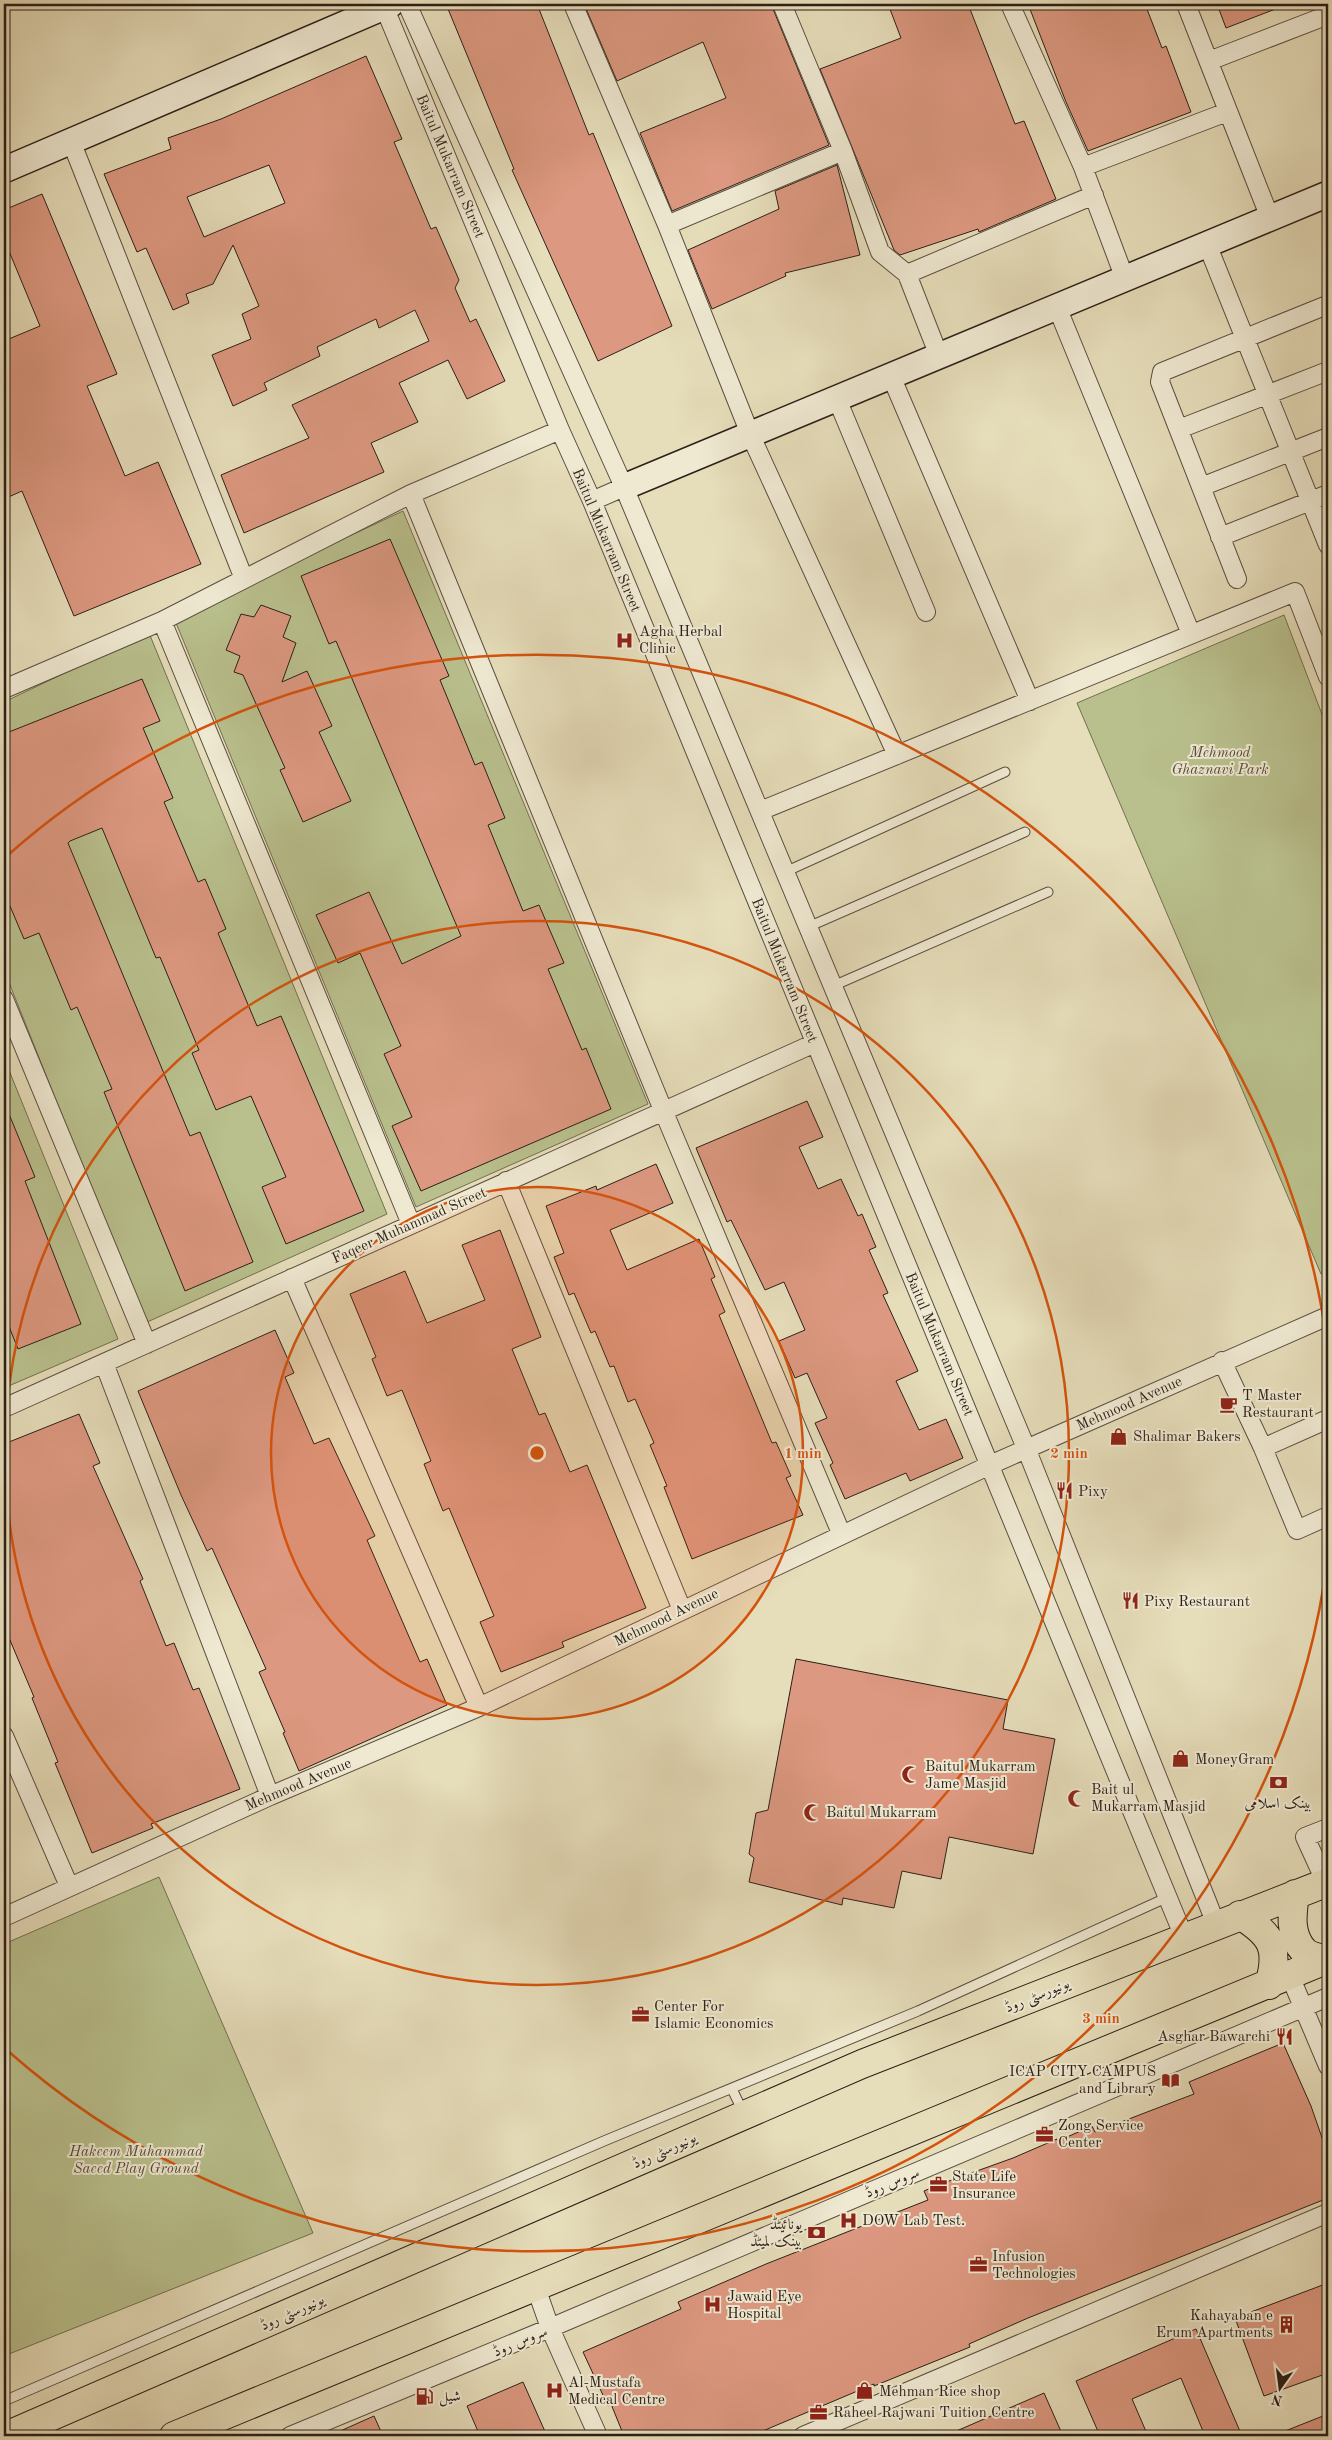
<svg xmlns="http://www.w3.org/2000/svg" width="1332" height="2440" viewBox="0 0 1332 2440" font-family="'Old Standard TT',Amiri,serif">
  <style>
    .green { fill: #b9c08d; stroke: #727052 }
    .building { fill: #dc9880; stroke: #2c1f17; fill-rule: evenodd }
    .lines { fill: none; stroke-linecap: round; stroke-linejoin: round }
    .lane-casing { stroke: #5a4e40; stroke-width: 11 }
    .street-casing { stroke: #5a4e40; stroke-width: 20 }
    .secondary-casing { stroke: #2c1f17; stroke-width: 28 }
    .primary-casing { stroke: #2c1f17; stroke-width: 30 }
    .lane { stroke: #efe9d2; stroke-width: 9 }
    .street { stroke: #efe9d2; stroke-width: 18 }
    .secondary { stroke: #efe9d2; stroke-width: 25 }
    .primary { stroke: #e6ddba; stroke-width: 28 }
    .ring { fill: none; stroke: #d5530d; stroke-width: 2.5 }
    .labels { text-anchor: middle; stroke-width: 4; stroke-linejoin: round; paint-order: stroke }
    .street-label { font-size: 15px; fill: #2c1f17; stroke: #efe9d2 }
    .poi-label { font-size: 15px; fill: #2c1f17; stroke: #efe9d2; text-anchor: start }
    .park-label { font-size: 15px; font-style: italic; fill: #564f3a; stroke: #efe9d2 }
    .centre { fill: #d5530d; stroke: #efe9d2; stroke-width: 2.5 }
    .ring-label { font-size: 15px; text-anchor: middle; font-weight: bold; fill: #d5530d; stroke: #efe9d2; stroke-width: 4; stroke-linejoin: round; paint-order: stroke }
  </style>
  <rect width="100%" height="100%" fill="#e6ddba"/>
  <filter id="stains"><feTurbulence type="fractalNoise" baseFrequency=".004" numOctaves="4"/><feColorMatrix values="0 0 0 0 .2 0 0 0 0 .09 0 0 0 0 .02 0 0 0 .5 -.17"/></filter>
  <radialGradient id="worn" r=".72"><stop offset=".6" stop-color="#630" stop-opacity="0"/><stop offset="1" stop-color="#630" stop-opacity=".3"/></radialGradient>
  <path class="green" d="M 403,511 L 648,1104 L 416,1207 L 174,618 Z
    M 1284,615 L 1328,730 L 1328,1271 L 1321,1274 L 1077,703 Z
    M 149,633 L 387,1214 L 145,1323 L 4,970 L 4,702 Z
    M 4,1058 L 118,1339 L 4,1388 Z
    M 159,1877 L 313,2233 L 4,2356 L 4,1944 Z"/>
  <path class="building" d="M 446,4 L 537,4 L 589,135 L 593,133 L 672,326 L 598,361 L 512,170 L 514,169 Z
    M 584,4 L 771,4 L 829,145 L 672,211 L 640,133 L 726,98 L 703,42 L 617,81 Z
    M 888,4 L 968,4 L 1015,124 L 1024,121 L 1056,199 L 979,232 L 978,229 L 900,255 L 894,250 L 820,69 L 901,38 Z
    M 1028,4 L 1145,4 L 1162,48 L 1166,46 L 1191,112 L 1088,151 L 1066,102 Z
    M 1217,4 L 1285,4 L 1286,5 L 1226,28 Z
    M 366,56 L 402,139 L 394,142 L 431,229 L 436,227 L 459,280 L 455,288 L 470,322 L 476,319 L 505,381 L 467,399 L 448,360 L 399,383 L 418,422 L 371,443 L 384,472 L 244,533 L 221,475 L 309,438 L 292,405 L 429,341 L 415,310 L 379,328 L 376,319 L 317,347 L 320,356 L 264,383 L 267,390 L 233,406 L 212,355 L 251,339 L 242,314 L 259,306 L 233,245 L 213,284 L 186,294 L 189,303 L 173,310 L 146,248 L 137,252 L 104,174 L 171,149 L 168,138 L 221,119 ZM 269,165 L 285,203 L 204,237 L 187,197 Z
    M 837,165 L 860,255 L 785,273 L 786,276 L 712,309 L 688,250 L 779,209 L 775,191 Z
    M 42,194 L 117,374 L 87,386 L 125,476 L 158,462 L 201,564 L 74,616 L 22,491 L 4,499 L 4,341 L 40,326 L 4,239 L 4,210 Z
    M 390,539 L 449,676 L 440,680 L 475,765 L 482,762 L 505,818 L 488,825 L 523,911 L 539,905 L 564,963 L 548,969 L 582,1050 L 586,1048 L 611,1109 L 421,1191 L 392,1126 L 412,1117 L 384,1054 L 401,1046 L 360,953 L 338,963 L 316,915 L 369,892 L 402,964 L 461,936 L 336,641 L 329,644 L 301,576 Z
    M 261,605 L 291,616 L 283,637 L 296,643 L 282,682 L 307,671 L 332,726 L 319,732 L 351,801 L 303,822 L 280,770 L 285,768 L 243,675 L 234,672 L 240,656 L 226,650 L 241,614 L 254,617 Z
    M 142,679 L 160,721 L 143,728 L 173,798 L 164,802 L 198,882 L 205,879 L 226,929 L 218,933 L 257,1026 L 281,1016 L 364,1211 L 286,1244 L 262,1187 L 286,1177 L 251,1096 L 216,1110 L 192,1053 L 199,1050 L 160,957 L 156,958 L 102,828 L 70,841 L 68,843 L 190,1136 L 200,1132 L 253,1262 L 185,1291 L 104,1092 L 112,1089 L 77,1007 L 71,1010 L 39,933 L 24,939 L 4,892 L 4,734 Z
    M 807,1101 L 823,1137 L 799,1147 L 818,1189 L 841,1179 L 858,1216 L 862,1214 L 876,1247 L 869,1250 L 888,1293 L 883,1295 L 918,1371 L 896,1381 L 919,1430 L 946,1419 L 963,1458 L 910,1481 L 906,1473 L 845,1499 L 830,1465 L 833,1463 L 815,1423 L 827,1418 L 807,1373 L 795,1378 L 779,1341 L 805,1330 L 784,1282 L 765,1290 L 731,1220 L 727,1222 L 696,1148 Z
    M 4,1102 L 35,1177 L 25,1181 L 81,1324 L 18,1349 L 4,1314 Z
    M 656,1164 L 673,1203 L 610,1230 L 627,1270 L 699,1239 L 715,1277 L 711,1279 L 725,1312 L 719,1315 L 772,1443 L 776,1442 L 791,1476 L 786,1478 L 803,1515 L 692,1559 L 664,1487 L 667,1486 L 650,1445 L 654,1443 L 635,1399 L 628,1402 L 614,1366 L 610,1367 L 595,1331 L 591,1333 L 574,1293 L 569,1295 L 554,1257 L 564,1253 L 546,1206 L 596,1186 L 597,1190 Z
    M 500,1230 L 541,1337 L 512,1349 L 539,1415 L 545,1413 L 570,1472 L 587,1465 L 646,1608 L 562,1642 L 564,1647 L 501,1672 L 480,1622 L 494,1616 L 449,1508 L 443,1511 L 424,1464 L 431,1461 L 402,1390 L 387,1396 L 372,1359 L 376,1357 L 350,1294 L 405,1271 L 427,1323 L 485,1300 L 462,1245 Z
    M 275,1330 L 294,1373 L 285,1377 L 314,1444 L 329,1438 L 375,1536 L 367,1540 L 420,1662 L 427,1659 L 447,1705 L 299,1771 L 283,1733 L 285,1732 L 259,1672 L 266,1669 L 212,1548 L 207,1551 L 181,1495 L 138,1391 Z
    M 79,1414 L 100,1463 L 93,1466 L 143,1579 L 140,1581 L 166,1646 L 174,1643 L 193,1690 L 199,1688 L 240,1789 L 151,1824 L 153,1828 L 92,1853 L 55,1763 L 58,1762 L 32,1698 L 34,1697 L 4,1626 L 4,1444 Z
    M 796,1659 L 1008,1700 L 1003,1729 L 1055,1739 L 1033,1854 L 949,1837 L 941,1879 L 902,1871 L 894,1908 L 843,1898 L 842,1905 L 749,1882 L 754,1858 L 749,1854 L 756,1813 L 768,1810 Z
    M 1283,2043 L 1311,2106 L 1328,2155 L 1328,2198 L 1028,2318 L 969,2344 L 970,2347 L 874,2386 L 874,2384 L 751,2436 L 624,2436 L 611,2404 L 608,2406 L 583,2352 L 681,2309 L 678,2302 L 766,2264 L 928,2200 L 924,2191 L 938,2185 L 1013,2158 L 1057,2139 L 1058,2141 L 1092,2126 L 1095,2132 L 1194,2094 L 1189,2082 Z
    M 1328,2283 L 1328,2373 L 1264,2396 L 1235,2318 Z
    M 1196,2329 L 1242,2436 L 1205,2436 L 1181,2378 L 1132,2399 L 1148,2436 L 1100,2436 L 1076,2381 Z
    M 523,2382 L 547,2436 L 480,2436 L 467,2406 Z
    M 1044,2393 L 1063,2436 L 945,2436 Z
    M 1328,2414 L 1328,2436 L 1275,2436 L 1275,2435 Z
    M 374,2416 L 383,2436 L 329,2436 Z"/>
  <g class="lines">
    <defs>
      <path id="lane" d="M 785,872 L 1005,772
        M 808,927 L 1025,832
        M 833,986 L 1048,892
        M 732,2089 L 744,2114
        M 4,2401 L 604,2141 L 918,2011 L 1168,1897"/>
      <path id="street" d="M 383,4 L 560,430 L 592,501 L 1184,1937
        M 407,4 L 624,487 L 1026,1448 L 1216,1924
        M 573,4 L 667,225 L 750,434 L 897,755
        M 782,4 L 843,151 L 880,252 L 907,274 L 939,356
        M 1010,4 L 1083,167 L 1125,279
        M 1186,4 L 1270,218
        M 1209,61 L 1328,15
        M 71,141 L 244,579
        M 1083,167 L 1227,112
        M 667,225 L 843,151
        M 1207,244 L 1328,545
        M 907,274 L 1094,195
        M 1057,307 L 1191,634
        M 891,376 L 1030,701
        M 837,399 L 926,612
        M 1179,429 L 1328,371
        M 1201,487 L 1328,437
        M 411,494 L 663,1110 L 841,1533
        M 592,501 L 624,487
        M 1220,537 L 1328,494
        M 1237,579 L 1160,382 L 1162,372 L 1327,305
        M 162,621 L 411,1224
        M 4,689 L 162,621 L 411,494 L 560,430
        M 760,811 L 1295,592 L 1328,677
        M 4,999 L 147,1344
        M 506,1181 L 682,1610
        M 292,1278 L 479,1707
        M 1222,1361 L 1263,1448 L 1297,1530 L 1328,1516
        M 104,1363 L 270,1796
        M 4,1408 L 815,1043
        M 1263,1448 L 1328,1419
        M 4,1736 L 69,1886
        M 1326,1883 L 1305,1837 L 1328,1828
        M 4,1917 L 270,1796 L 479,1707 L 990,1465 L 1328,1316
        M 1290,1976 L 1328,2066
        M 535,2285 L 550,2328 L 598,2436
        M 290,2436 L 550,2328 L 1328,1997
        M 803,2436 L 1328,2213"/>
      <path id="secondary" d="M 4,170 L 391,4
        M 624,487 L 1328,194"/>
      <path id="primary" d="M 1295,1894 C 1292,1914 1289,1935 1304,1951 C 1309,1956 1320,1958 1326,1960
        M 1240,1915 C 1272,1935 1280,1948 1269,1985
        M 6,2436 L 862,2064 L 1328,1882
        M 174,2436 L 1328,1959"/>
    </defs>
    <use href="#lane" class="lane-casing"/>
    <use href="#street" class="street-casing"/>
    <use href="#secondary" class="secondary-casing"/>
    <use href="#primary" class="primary-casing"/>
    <use href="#lane" class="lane"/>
    <use href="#street" class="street"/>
    <use href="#secondary" class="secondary"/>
    <use href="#primary" class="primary"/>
  </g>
  <circle cx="537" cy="1453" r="266" fill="#d5530d" fill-opacity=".12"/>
  <g class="ring">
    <circle cx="537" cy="1453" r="266"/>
    <circle cx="537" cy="1453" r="532"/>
    <path d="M1328 1557A798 798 0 0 1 8 2051M8 855A798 798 0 0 1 1328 1349"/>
  </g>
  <defs>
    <symbol id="hospital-bare" viewBox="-9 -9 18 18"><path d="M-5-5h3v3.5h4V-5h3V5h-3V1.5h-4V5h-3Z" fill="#8f2418" stroke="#efe9d2" stroke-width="2.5" paint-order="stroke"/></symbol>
    <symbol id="cafe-bare" viewBox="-9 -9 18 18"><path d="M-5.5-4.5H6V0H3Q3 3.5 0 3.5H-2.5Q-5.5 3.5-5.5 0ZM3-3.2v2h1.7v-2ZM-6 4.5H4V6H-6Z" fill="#8f2418" stroke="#efe9d2" stroke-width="2.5" paint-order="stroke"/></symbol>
    <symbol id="shop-bare" viewBox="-9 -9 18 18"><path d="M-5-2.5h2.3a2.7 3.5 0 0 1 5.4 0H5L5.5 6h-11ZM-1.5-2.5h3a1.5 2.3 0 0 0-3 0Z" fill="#8f2418" stroke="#efe9d2" stroke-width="2.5" paint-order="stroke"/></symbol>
    <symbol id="restaurant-bare" viewBox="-9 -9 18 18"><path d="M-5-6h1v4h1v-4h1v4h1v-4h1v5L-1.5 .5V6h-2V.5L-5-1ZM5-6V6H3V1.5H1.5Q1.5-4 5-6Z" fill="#8f2418" stroke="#efe9d2" stroke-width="2.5" paint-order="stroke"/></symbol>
    <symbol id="mosque-bare" viewBox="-9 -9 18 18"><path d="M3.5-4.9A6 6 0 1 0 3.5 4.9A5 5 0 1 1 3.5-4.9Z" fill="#8f2418" stroke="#efe9d2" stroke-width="2.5" paint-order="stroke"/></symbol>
    <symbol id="bank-bare" viewBox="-9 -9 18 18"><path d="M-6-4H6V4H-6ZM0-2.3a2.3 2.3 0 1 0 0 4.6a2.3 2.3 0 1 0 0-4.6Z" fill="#8f2418" stroke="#efe9d2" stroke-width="2.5" paint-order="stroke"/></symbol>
    <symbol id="office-bare" viewBox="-9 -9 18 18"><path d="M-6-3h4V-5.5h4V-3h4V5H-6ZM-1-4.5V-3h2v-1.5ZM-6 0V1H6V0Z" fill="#8f2418" stroke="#efe9d2" stroke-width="2.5" paint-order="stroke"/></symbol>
    <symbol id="library-bare" viewBox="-9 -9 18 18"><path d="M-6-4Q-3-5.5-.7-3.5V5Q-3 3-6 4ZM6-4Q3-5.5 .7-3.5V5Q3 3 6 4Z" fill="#8f2418" stroke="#efe9d2" stroke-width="2.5" paint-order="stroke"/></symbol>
    <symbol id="building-bare" viewBox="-9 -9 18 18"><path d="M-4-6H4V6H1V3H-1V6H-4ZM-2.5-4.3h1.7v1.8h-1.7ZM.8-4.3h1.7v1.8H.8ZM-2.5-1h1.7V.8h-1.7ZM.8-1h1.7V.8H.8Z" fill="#8f2418" stroke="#efe9d2" stroke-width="2.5" paint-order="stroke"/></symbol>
    <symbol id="fuel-bare" viewBox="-9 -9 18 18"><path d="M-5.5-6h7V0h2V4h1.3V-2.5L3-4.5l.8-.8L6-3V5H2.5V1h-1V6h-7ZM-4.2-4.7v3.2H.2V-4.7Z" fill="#8f2418" stroke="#efe9d2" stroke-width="2.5" paint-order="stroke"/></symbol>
  </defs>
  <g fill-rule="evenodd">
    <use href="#hospital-bare" x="612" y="628" width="25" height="25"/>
    <use href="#cafe-bare" x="1216" y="1392" width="25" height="25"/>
    <use href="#shop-bare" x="1106" y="1424" width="25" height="25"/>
    <use href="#restaurant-bare" x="1052" y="1478" width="25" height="25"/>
    <use href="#restaurant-bare" x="1118" y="1588" width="25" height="25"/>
    <use href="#shop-bare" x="1168" y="1746" width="25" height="25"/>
    <use href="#mosque-bare" x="898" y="1762" width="25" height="25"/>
    <use href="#bank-bare" x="1266" y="1770" width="25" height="25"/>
    <use href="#mosque-bare" x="1064" y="1786" width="25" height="25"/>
    <use href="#mosque-bare" x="800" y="1800" width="25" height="25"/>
    <use href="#office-bare" x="628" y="2002" width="25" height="25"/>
    <use href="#restaurant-bare" x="1272" y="2024" width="25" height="25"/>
    <use href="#library-bare" x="1158" y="2068" width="25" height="25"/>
    <use href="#office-bare" x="1032" y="2122" width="25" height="25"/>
    <use href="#office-bare" x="926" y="2172" width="25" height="25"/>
    <use href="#hospital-bare" x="836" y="2208" width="25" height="25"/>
    <use href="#bank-bare" x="804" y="2220" width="25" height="25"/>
    <use href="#office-bare" x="966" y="2252" width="25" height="25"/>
    <use href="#hospital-bare" x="700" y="2292" width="25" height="25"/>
    <use href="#building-bare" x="1274" y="2312" width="25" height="25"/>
    <use href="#hospital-bare" x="542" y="2378" width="25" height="25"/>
    <use href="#shop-bare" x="852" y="2378" width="25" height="25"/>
    <use href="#fuel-bare" x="412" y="2384" width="25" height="25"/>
    <use href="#office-bare" x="806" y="2400" width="25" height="25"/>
  </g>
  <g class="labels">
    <g class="street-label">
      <text transform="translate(451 166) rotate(67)" y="5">Baitul Mukarram Street</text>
      <text transform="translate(607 540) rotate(67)" y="5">Baitul Mukarram Street</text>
      <text transform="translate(785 970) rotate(68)" y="5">Baitul Mukarram Street</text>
      <text transform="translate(409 1225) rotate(-24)" y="5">Faqeer Muhammad Street</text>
      <text transform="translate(940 1344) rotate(67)" y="5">Baitul Mukarram Street</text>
      <text transform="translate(1129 1403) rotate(-24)" y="5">Mehmood Avenue</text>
      <text transform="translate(666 1617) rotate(-26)" y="5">Mehmood Avenue</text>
      <text transform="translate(298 1784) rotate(-23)" y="5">Mehmood Avenue</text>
      <text transform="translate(1037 1995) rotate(-22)" y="5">یونیورسٹی روڈ</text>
      <text transform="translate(664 2150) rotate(-24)" y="5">یونیورسٹی روڈ</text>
      <text transform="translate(892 2182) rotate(-23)" y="5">سروس روڈ</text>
      <text transform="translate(292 2312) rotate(-24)" y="5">یونیورسٹی روڈ</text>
      <text transform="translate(520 2341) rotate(-23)" y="5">سروس روڈ</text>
    </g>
    <g class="poi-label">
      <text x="639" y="636">Agha Herbal<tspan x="639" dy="17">Clinic</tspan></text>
      <text x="1242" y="1400">T Master<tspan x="1242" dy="17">Restaurant</tspan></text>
      <text x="1133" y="1441">Shalimar Bakers</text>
      <text x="1078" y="1496">Pixy</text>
      <text x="1144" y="1606">Pixy Restaurant</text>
      <text x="1195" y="1764">MoneyGram</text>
      <text x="925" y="1771">Baitul Mukarram<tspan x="925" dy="17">Jame Masjid</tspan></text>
      <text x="1091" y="1794">Bait ul<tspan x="1091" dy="17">Mukarram Masjid</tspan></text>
      <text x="1278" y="1808" text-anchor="middle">بینک اسلامی</text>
      <text x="826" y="1817">Baitul Mukarram</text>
      <text x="654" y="2011">Center For<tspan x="654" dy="17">Islamic Economics</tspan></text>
      <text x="1270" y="2041" text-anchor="end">Asghar Bawarchi</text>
      <text x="1156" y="2076" text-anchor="end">ICAP CITY CAMPUS<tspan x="1156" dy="17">and Library</tspan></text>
      <text x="1058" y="2130">Zong Service<tspan x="1058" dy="17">Center</tspan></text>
      <text x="952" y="2181">State Life<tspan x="952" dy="17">Insurance</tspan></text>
      <text x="862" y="2225">DOW Lab Test.</text>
      <text x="802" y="2229" text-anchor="end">یونائیٹڈ<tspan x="802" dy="17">بینک لمیٹڈ</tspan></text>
      <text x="992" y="2261">Infusion<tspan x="992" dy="17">Technologies</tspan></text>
      <text x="727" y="2301">Jawaid Eye<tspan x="727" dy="17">Hospital</tspan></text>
      <text x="1273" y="2320" text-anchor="end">Kahayaban e<tspan x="1273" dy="17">Erum Apartments</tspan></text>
      <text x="568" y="2387">Al-Mustafa<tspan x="568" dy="17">Medical Centre</tspan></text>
      <text x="879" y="2396">Mehman Rice shop</text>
      <text x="439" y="2401">شیل</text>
      <text x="833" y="2417">Raheel Rajwani Tuition Centre</text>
    </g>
    <g class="park-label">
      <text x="1220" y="757">Mehmood<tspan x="1220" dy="17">Ghaznavi Park</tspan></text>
      <text x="136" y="2156">Hakeem Muhammad<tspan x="136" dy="17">Saeed Play Ground</tspan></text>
    </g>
  </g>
  <circle cx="537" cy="1453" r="8" class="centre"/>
  <g class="ring-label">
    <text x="803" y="1458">1 min</text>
    <text x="1069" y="1458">2 min</text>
    <text x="1101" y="2023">3 min</text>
  </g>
  <rect width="1332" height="2440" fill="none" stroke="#e6ddba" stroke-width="20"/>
  <rect x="5" y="5" width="1322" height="2430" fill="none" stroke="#2c1f17" stroke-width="2.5"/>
  <rect x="10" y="10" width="1312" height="2420" fill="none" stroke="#2c1f17"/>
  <g transform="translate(1280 2388) rotate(194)" stroke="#efe9d2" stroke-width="4" paint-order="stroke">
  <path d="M0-4L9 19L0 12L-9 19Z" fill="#2c1f17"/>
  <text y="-8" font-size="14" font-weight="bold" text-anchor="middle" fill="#2c1f17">N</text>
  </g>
  <rect width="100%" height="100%" filter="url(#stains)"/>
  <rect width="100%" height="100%" fill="url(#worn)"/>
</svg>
